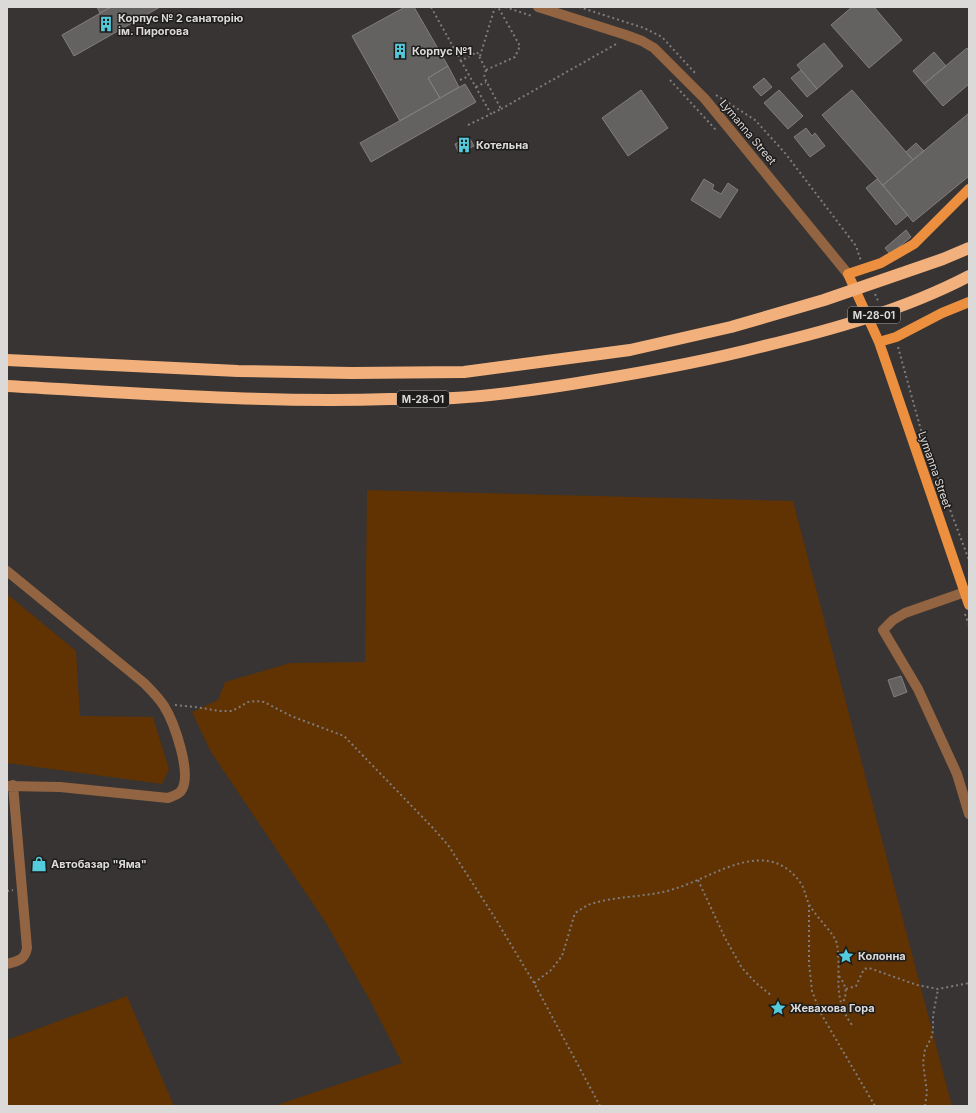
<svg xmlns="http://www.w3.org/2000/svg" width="976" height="1113" viewBox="0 0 976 1113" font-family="Inter,sans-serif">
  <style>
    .green { fill: #613202 }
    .building { fill: #646260; stroke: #817e7c }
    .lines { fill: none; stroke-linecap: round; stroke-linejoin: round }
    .path { stroke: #7f7c7b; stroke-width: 2; stroke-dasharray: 2 3; stroke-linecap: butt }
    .minor { stroke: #926441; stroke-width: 10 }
    .major { stroke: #ec903f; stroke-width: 10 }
    .highway { stroke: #f2b07c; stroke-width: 12 }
    .labels { text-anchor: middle; stroke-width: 3; stroke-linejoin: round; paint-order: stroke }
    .shield { fill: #1d1c1b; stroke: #a3a1a0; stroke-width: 1 }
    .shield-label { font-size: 10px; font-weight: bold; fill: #dcdad9 }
    .poi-label { font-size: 11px; font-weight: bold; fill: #dcdad9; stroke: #1d1c1b; text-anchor: start }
    .street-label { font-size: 11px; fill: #dcdad9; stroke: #1d1c1b }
  </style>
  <rect width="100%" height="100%" fill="#373433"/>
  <path class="green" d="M 367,490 L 793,501 L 952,1106 L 274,1106 L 402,1063 L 373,1006 L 326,923 L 211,752 L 192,712 L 218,700 L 225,682 L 290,663 L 365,662 Z
    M 7,594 L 76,651 L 80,716 L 153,717 L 169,769 L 162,784 L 7,763 Z
    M 127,996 L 174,1106 L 7,1106 L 7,1040 Z"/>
  <path class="building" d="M 97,7 L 111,7 L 100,13 Z
    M 111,7 L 160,7 L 74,56 L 62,35 Z
    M 405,7 L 414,7 L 448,66 L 428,78 L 440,98 L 400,121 L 352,36 Z
    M 852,7 L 874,7 L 902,40 L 869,68 L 831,25 Z
    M 824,43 L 843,66 L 817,89 L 797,65 Z
    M 967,48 L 969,51 L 969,84 L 943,106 L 924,84 Z
    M 934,52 L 946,66 L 924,84 L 913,71 Z
    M 448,66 L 459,87 L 440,98 L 428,78 Z
    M 801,70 L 817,89 L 807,97 L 791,78 Z
    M 764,78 L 772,87 L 761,96 L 753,87 Z
    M 465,84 L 476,102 L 371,162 L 360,143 Z
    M 641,90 L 668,128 L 628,156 L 602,118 Z
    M 779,90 L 803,116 L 788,129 L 764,103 Z
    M 852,90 L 913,160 L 883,185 L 822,115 Z
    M 969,113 L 969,176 L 913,222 L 883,185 Z
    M 806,128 L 812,136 L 815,133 L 825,146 L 810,157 L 794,137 Z
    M 469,137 L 474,146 L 459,154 L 455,144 Z
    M 916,143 L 924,151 L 913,160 L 906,152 Z
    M 704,179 L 714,185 L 712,189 L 721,194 L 728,183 L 738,190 L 720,218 L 691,200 Z
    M 877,179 L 908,215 L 896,225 L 866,188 Z
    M 906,230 L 911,237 L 890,254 L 885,248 Z
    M 901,676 L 907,692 L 894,697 L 888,680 Z"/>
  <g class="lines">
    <path class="path" d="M 431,7 L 461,61
      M 505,7 L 532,16
      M 579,7 L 644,28 L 662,37 L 696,74
      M 480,56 L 495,7
      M 486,70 L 515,57 L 520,46 L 498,7
      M 460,80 L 469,76
      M 670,80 L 716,130
      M 476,87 L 486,82
      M 716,95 L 755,120 L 785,153 L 856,246 L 861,261
      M 501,109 L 618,43
      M 468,125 L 491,114 L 461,61 L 477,52 L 486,70 L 484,77 L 501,109 L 491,114
      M 875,294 L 879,303
      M 898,347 L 924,441
      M 929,454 L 969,560
      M 965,614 L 969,625
      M 175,705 L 195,707 L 220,711 L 231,711 L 238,708 L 248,702 L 256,701 L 264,702 L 291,716 L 344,736 L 432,827 L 448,845 L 495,918 L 534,983 L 600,1106
      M 698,880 L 725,938 L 742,968 L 756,983 L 772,996
      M 7,891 L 13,890
      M 809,905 L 809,963 L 812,991 L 820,1012 L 875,1106
      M 839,976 C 846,985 848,994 842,1004
      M 534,983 L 551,970 L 562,956 L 575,913 C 580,910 584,907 588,905 C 616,895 646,898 674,889 C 717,876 768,834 802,885 C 805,891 806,898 809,904 C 815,916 835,934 837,944 C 842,975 831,996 852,1025
      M 846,989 L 856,986 L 864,969 L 869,968 L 917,985 L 938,989 L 969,983
      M 925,1106 L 927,1092 L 923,1063 L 925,1050 L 932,1036 L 933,1030 L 933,1016 L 938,989"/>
    <path class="minor" d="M 538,7 L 626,35 L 642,41 L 654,48 L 705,99 L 848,274
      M 7,571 L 144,683 C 151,690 159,698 164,706 C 174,722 193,775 181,791 C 178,795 173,796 168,798 L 60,787 L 7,786
      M 965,592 L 905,613 L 893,620 L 883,630 L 918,689 L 957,774 L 969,814
      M 7,964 C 18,961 25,960 27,948 L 13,785"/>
    <path class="major" d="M 969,189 L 914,244 L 881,263 L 848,274 L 879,342 L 969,605
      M 879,342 L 896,337 L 942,313 L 969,302"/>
    <path class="highway" d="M 7,360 L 238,371 L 352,373 L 464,372 L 630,350 L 731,327 L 824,300 L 943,259 L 969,248
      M 7,386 C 135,393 262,403 390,399 C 412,399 433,399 454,398 C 502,395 549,388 596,380 C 651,371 706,361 760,347 C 831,330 904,310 969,276"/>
  </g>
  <defs>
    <symbol id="building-bare" viewBox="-9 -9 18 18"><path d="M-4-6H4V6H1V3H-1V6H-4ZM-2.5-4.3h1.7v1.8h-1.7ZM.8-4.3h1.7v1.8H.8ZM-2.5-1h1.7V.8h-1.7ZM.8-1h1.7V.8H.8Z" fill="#53cbdc" stroke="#1d1c1b" stroke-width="2.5" paint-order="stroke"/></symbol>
    <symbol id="shop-bare" viewBox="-9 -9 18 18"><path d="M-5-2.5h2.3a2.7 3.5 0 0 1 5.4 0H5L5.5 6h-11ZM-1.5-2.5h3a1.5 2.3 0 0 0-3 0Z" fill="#53cbdc" stroke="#1d1c1b" stroke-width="2.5" paint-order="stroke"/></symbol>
    <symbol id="sight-bare" viewBox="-9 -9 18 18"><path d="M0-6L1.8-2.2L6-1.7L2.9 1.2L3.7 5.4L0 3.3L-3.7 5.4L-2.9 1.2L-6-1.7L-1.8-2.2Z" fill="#53cbdc" stroke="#1d1c1b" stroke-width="2.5" paint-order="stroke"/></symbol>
  </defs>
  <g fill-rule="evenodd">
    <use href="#building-bare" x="95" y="13" width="22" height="22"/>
    <use href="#building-bare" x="389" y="40" width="22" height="22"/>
    <use href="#building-bare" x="453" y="134" width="22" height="22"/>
    <use href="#shop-bare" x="28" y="853" width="22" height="22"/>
    <use href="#sight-bare" x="835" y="945" width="22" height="22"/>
    <use href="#sight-bare" x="767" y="997" width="22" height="22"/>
  </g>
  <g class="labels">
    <g class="shield">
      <rect x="848" y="307" width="52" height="16" rx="3"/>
      <rect x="397" y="391" width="52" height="16" rx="3"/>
    </g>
    <g class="shield-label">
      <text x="874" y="319">М-28-01</text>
      <text x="423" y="403">М-28-01</text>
    </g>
    <g class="poi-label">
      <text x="118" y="22">Корпус № 2 санаторію<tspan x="118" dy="13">ім. Пирогова</tspan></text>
      <text x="412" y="55">Корпус №1</text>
      <text x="476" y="149">Котельна</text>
      <text x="51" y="868">Автобазар "Яма"</text>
      <text x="858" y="960">Колонна</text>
      <text x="790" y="1012">Жевахова Гора</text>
    </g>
    <g class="street-label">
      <text transform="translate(748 132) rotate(50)" y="4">Lymanna Street</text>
      <text transform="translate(935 470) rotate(71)" y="4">Lymanna Street</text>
    </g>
  </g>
  <rect width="976" height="1113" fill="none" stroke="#dcdad9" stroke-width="16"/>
</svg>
